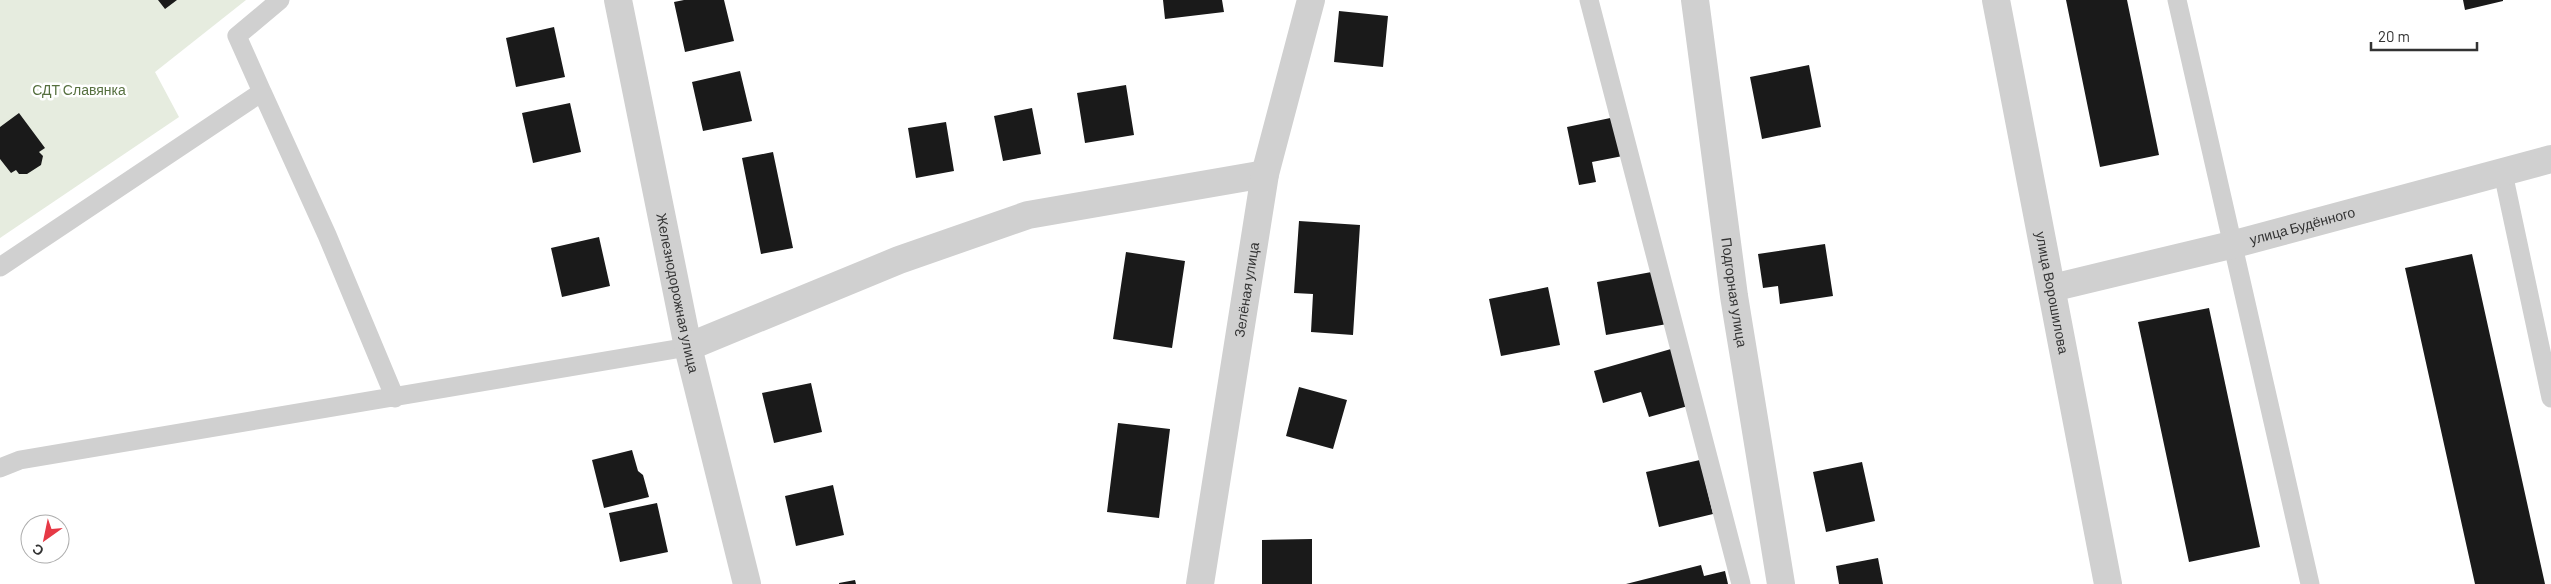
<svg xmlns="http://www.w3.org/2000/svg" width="2551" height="584" viewBox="0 0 2551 584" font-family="Barlow,sans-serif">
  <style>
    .green { fill: #e6ecdf }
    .building { fill: #1a1a1a }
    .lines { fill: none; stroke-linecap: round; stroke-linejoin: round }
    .lane { stroke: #d0d0d0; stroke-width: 19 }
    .street { stroke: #d0d0d0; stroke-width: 28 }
    .labels { text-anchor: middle; stroke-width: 5; stroke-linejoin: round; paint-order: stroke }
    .park-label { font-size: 14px; fill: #56703f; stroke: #fff }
    .street-label { font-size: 14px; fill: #333; stroke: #fff }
  </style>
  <rect width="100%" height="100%" fill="#fff"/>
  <path class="green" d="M 0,0 L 246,0 L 155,72 L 179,117 L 0,238 Z"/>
  <path class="building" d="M 158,0 L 177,0 L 165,9 Z
    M 684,0 L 724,0 L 734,41 L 685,52 L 674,2 Z
    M 1163,0 L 1222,0 L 1224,12 L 1165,19 Z
    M 2066,0 L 2127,0 L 2159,155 L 2100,167 Z
    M 2463,0 L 2503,0 L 2503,1 L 2465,10 Z
    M 1339,11 L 1388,16 L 1383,67 L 1334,62 Z
    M 554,27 L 565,77 L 516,87 L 506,38 Z
    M 1809,65 L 1821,127 L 1762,139 L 1750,77 Z
    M 740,71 L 752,121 L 703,131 L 692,82 Z
    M 1126,85 L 1134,135 L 1085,143 L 1077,93 Z
    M 570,103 L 581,152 L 533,163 L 522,113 Z
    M 1032,108 L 1041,154 L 1003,161 L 994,116 Z
    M 19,113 L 45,148 L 39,152 L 43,156 L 41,165 L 27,174 L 19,174 L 16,170 L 11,173 L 0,159 L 0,127 Z
    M 1620,116 L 1628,155 L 1592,162 L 1596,182 L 1579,185 L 1567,127 Z
    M 946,122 L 954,171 L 916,178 L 908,128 Z
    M 773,152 L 793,248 L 761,254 L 742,158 Z
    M 1299,221 L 1360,225 L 1353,335 L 1311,332 L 1313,294 L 1294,293 Z
    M 599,237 L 610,286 L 562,297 L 551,248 Z
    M 1825,244 L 1833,296 L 1780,304 L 1778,286 L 1763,288 L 1758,254 Z
    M 1126,252 L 1185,261 L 1172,348 L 1113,339 Z
    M 2472,254 L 2545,584 L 2475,584 L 2405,268 Z
    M 1657,271 L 1667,324 L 1606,335 L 1597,282 Z
    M 1548,287 L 1560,345 L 1501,356 L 1489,299 Z
    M 2209,308 L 2260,547 L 2189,562 L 2138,322 Z
    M 1671,349 L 1688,406 L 1649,417 L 1641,392 L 1603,403 L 1594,371 Z
    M 811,383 L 822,432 L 774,443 L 762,393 Z
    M 1299,387 L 1347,400 L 1333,449 L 1286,436 Z
    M 1118,423 L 1170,429 L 1159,518 L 1107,512 Z
    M 632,450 L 638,471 L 643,475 L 649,497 L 604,508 L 592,460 Z
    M 1700,460 L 1713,514 L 1659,527 L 1646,472 Z
    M 1862,462 L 1875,521 L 1826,532 L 1813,472 Z
    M 833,485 L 844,535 L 796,546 L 785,496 Z
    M 657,503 L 668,552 L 620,562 L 609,513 Z
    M 1312,539 L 1312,584 L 1262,584 L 1262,540 Z
    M 1878,558 L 1883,584 L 1839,584 L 1836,566 Z
    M 1701,565 L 1704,576 L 1725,571 L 1728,584 L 1626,584 Z
    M 855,580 L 856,584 L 839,584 L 839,583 Z"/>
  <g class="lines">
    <path class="lane" d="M 1589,0 L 1741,584
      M 2177,0 L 2310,584
      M 262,92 L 237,36 L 280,0
      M 2503,173 L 2551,398
      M 0,267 L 262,92 L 327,235 L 395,398
      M 0,468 L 20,460 L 688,347"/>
    <g class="street">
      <path id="s1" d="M 618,0 L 688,347 L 747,584"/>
      <path id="s2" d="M 1695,0 L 1734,296 L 1781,584"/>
      <path id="s3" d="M 1996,0 L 2108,584"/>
      <path id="s4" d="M 2052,288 L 2231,245 L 2551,159"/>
      <path d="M 688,347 L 899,260 L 1028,215 L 1265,174"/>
      <path id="s5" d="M 1200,584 L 1265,174 L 1311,0"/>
    </g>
  </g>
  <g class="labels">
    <g class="park-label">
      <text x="79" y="95">СДТ Славянка</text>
    </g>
    <g class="street-label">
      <text dy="5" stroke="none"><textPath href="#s4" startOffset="258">улица Будённого</textPath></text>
      <text dy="5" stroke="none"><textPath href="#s5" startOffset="298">Зелёная улица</textPath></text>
      <text dy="5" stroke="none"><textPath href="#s2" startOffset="295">Подгорная улица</textPath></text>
      <text dy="5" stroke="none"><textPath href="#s3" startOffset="298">улица Ворошилова</textPath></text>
      <text dy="5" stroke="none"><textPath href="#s1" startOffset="299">Железнодорожная улица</textPath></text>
    </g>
  </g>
  <g transform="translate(45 539) rotate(213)"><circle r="24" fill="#ffffff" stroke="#adadad"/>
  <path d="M0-4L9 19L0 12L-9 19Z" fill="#e63946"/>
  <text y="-8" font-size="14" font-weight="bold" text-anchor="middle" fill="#333333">С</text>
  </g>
  <path d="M2371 42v8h106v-8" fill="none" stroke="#333333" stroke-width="2.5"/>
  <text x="2378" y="42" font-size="15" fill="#333333" stroke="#ffffff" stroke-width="4" paint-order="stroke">20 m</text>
</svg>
